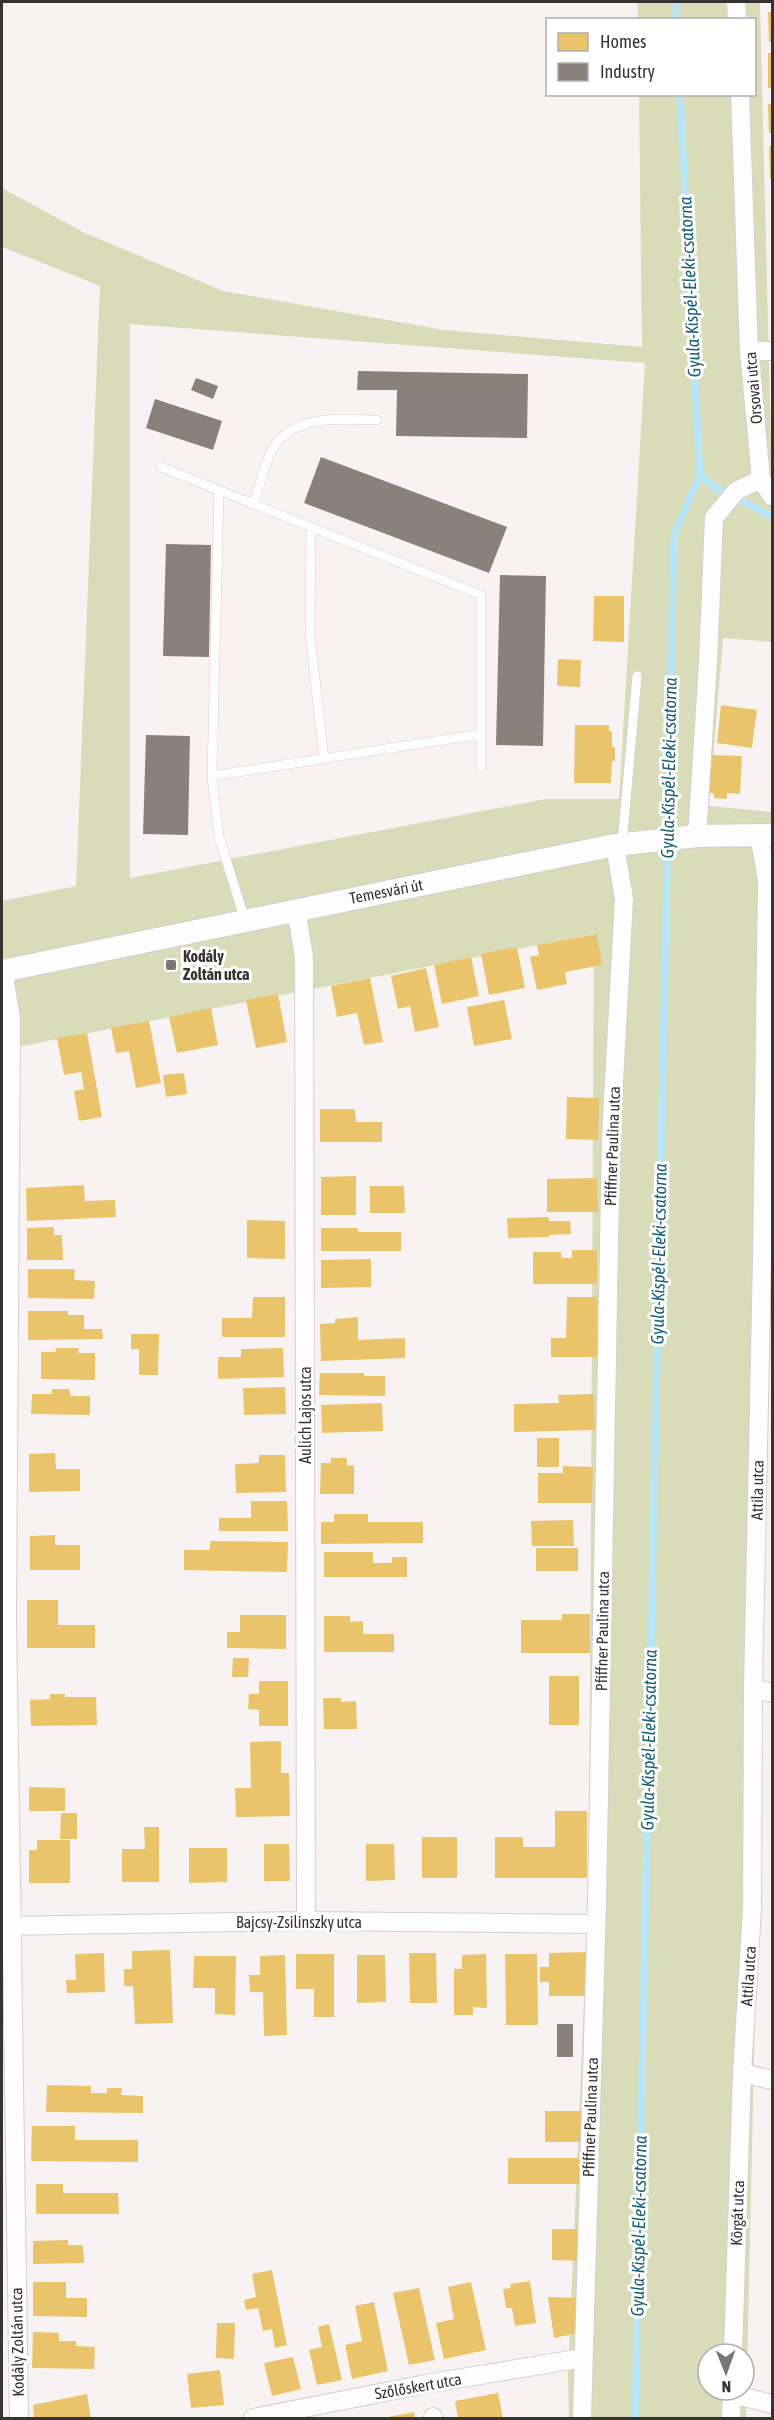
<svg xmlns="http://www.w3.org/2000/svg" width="774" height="2420" viewBox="0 0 774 2420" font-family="'Asap Condensed',sans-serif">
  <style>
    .green { fill: #d8dcb8; fill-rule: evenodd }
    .homes { fill: #e9c46a }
    .industry { fill: #8a817c }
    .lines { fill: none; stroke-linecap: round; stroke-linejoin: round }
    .stream { stroke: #b7e6fa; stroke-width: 7 }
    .service-casing { stroke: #d3cfce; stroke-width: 10 }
    .minor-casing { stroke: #d3cfce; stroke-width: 20 }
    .tertiary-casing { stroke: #d3cfce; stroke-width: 24 }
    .service { stroke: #fefdfd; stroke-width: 9 }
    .minor { stroke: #fefdfd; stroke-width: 18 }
    .tertiary { stroke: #fefdfd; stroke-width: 22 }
    .poi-dot { fill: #7b7675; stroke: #fff; stroke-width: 2 }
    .labels { text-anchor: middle; stroke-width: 6; stroke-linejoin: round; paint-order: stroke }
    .street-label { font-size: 16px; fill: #373332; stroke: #fff }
    .poi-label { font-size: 16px; font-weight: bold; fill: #373332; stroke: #fff; text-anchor: start }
    .water-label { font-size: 18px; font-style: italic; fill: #175e77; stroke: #fff }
  </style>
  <rect width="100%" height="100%" fill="#f8f3f2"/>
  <path class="green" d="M 637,2 L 760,2 L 772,482 L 772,642 L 723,638 L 709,806 L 772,812 L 771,1291 L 746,2418 L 569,2418 L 568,2375 L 589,1884 L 594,934 L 2,1050 L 2,901 L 76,886 L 100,286 L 2,247 L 2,188 L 85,233 L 223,291 L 444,330 L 642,347 L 639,95 L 754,94 L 754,20 L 638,19 ZM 130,324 L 645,363 L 619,799 L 546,799 L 130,878 ZM 708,2354 L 744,2354 L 744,2390 L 708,2390 Z"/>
  <path class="homes" d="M 768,12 L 772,12 L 772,42 L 769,42 Z
    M 768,53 L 772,53 L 772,88 L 768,88 Z
    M 768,104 L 772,104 L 772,133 L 769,133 Z
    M 769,146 L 772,146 L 772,179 L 770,179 Z
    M 594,596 L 624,596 L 624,642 L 593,641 Z
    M 558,659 L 581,660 L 580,687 L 557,686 Z
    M 721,705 L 757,710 L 752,748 L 717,743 Z
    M 575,725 L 609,725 L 609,731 L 612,731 L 612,747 L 615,747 L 615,761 L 612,761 L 611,783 L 574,783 Z
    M 709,755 L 742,756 L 740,794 L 727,793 L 727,799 L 714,798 L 714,793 L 707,793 Z
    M 597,934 L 602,965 L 565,972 L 567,984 L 537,990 L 530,957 L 539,955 L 537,945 Z
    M 517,947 L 525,988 L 489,995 L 481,954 Z
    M 471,957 L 479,996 L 442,1004 L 434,965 Z
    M 426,968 L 439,1027 L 415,1032 L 410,1006 L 398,1009 L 391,976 Z
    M 370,978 L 383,1042 L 364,1045 L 357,1013 L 337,1017 L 331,986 Z
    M 278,994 L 287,1042 L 256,1048 L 246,1000 Z
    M 504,1000 L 512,1039 L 474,1046 L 467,1007 Z
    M 211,1008 L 218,1045 L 177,1053 L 169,1017 Z
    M 149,1021 L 161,1083 L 136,1088 L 129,1051 L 116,1053 L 111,1028 Z
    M 87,1033 L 102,1117 L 79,1121 L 74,1091 L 84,1089 L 81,1072 L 64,1075 L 57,1038 Z
    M 184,1073 L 187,1094 L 166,1097 L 163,1075 Z
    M 567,1097 L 599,1098 L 598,1140 L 566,1139 Z
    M 320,1109 L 355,1109 L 356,1122 L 382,1122 L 382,1142 L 320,1142 Z
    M 356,1176 L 356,1215 L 321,1215 L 321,1177 Z
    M 597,1178 L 598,1212 L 547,1212 L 547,1179 Z
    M 84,1185 L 85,1201 L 115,1200 L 116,1217 L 27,1221 L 26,1188 Z
    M 370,1186 L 404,1186 L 405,1213 L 370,1213 Z
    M 549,1217 L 549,1221 L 570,1221 L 571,1234 L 549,1235 L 549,1237 L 508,1238 L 507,1218 Z
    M 247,1220 L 285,1221 L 285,1259 L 247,1258 Z
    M 54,1227 L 54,1235 L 62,1235 L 63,1260 L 27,1260 L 27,1228 Z
    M 321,1228 L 357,1228 L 359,1232 L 401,1232 L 401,1251 L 321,1251 Z
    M 572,1250 L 597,1250 L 597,1284 L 533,1284 L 533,1252 L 561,1252 L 561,1258 L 572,1258 Z
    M 371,1259 L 371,1287 L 321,1288 L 321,1260 Z
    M 28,1269 L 75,1269 L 74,1280 L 95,1281 L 94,1299 L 28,1298 Z
    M 253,1297 L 285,1297 L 285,1337 L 222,1337 L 222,1318 L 252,1318 Z
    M 567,1297 L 597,1297 L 597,1357 L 551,1357 L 551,1338 L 566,1338 Z
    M 28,1311 L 68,1311 L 68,1315 L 84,1315 L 84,1329 L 102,1329 L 103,1339 L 28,1340 Z
    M 358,1317 L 358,1340 L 405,1338 L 405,1358 L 321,1361 L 320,1324 L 335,1323 L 335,1319 Z
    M 131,1334 L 159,1334 L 158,1375 L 139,1375 L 139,1349 L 131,1349 Z
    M 56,1348 L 79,1348 L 78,1353 L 95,1353 L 95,1380 L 41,1379 L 41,1352 L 56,1352 Z
    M 283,1348 L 284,1377 L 218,1379 L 218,1357 L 241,1357 L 241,1349 Z
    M 320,1373 L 364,1373 L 364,1376 L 385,1376 L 385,1396 L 319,1395 Z
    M 285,1387 L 286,1414 L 244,1415 L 243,1388 Z
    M 52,1389 L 69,1389 L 71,1396 L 90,1396 L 90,1415 L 31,1414 L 32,1394 L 52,1394 Z
    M 594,1394 L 595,1430 L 514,1432 L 514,1404 L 559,1403 L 558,1395 Z
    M 382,1403 L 383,1431 L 322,1433 L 321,1405 Z
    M 537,1438 L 559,1438 L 559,1467 L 537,1467 Z
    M 55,1453 L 56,1469 L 80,1469 L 80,1491 L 29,1492 L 29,1454 Z
    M 259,1455 L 285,1455 L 286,1492 L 236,1493 L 235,1464 L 259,1463 Z
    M 331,1458 L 347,1458 L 347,1466 L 354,1465 L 354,1494 L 320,1494 L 321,1463 L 331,1463 Z
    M 563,1466 L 593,1467 L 592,1503 L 538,1503 L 538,1473 L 563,1473 Z
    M 251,1501 L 287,1501 L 288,1531 L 219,1531 L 219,1518 L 251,1518 Z
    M 334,1514 L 368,1514 L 368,1522 L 423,1522 L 423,1543 L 321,1544 L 321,1522 L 334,1522 Z
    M 573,1520 L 574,1546 L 532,1546 L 531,1521 Z
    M 55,1535 L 55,1545 L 80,1545 L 80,1570 L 30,1570 L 30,1536 Z
    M 210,1541 L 288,1542 L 287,1572 L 184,1570 L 184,1550 L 210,1550 Z
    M 536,1548 L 578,1548 L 578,1571 L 536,1571 Z
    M 324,1552 L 373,1552 L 373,1563 L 392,1563 L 392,1557 L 407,1557 L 407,1577 L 324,1577 Z
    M 27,1600 L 58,1600 L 58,1625 L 95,1625 L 95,1648 L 27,1648 Z
    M 562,1614 L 590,1614 L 590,1653 L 521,1653 L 521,1620 L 562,1620 Z
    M 240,1615 L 286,1615 L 286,1649 L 227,1648 L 227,1632 L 240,1632 Z
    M 324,1616 L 350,1616 L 350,1622 L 363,1621 L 363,1634 L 394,1634 L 394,1652 L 324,1652 Z
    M 233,1658 L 249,1658 L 248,1677 L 232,1677 Z
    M 549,1676 L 579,1676 L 579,1725 L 549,1725 Z
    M 259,1681 L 288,1681 L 288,1726 L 259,1726 L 259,1710 L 248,1709 L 249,1694 L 259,1694 Z
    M 50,1694 L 65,1694 L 65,1697 L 96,1697 L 97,1725 L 31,1726 L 30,1700 L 50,1699 Z
    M 323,1698 L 341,1698 L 341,1702 L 356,1701 L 357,1729 L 324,1729 Z
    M 281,1741 L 281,1773 L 289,1773 L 290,1816 L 236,1817 L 235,1788 L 251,1788 L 250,1742 Z
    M 29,1787 L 65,1788 L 65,1811 L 29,1811 Z
    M 555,1811 L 587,1811 L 587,1878 L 495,1878 L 495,1837 L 523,1837 L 523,1847 L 555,1847 Z
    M 61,1813 L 77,1813 L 77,1839 L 60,1839 Z
    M 144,1827 L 159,1827 L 159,1882 L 122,1882 L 122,1849 L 145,1849 Z
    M 422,1837 L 457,1837 L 457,1878 L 422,1878 Z
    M 37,1840 L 70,1840 L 70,1883 L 29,1883 L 29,1850 L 37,1850 Z
    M 264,1844 L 289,1844 L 290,1881 L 264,1881 Z
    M 366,1844 L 394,1844 L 395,1880 L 366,1881 Z
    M 189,1848 L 227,1848 L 227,1882 L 189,1883 Z
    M 170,1950 L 173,2023 L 135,2024 L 133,1986 L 124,1986 L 124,1969 L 132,1969 L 132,1951 Z
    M 586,1952 L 586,1996 L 549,1996 L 549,1982 L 540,1982 L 540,1967 L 549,1967 L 549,1953 Z
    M 104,1953 L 105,1992 L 67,1993 L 66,1980 L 76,1980 L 75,1954 Z
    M 409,1953 L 436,1953 L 437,2003 L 410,2003 Z
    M 296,1954 L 334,1954 L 334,2017 L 314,2017 L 314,1989 L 296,1989 Z
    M 486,1954 L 487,2008 L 473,2007 L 473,2015 L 454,2015 L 454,1969 L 462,1969 L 462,1955 Z
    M 505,1954 L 537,1954 L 538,2025 L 506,2025 Z
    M 285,1955 L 287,2035 L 264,2036 L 263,1992 L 250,1992 L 249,1975 L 260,1975 L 260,1956 Z
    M 357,1955 L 385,1955 L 386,2002 L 357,2003 Z
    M 194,1956 L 236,1956 L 235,2015 L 215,2014 L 215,1988 L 193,1988 Z
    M 47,2085 L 91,2086 L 91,2093 L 107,2093 L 107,2088 L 122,2088 L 121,2095 L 143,2096 L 143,2113 L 46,2112 Z
    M 545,2111 L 584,2111 L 584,2142 L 545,2142 Z
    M 32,2126 L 75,2126 L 75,2140 L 138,2140 L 138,2162 L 31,2161 Z
    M 508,2158 L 584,2158 L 585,2184 L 508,2184 Z
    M 36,2184 L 63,2184 L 63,2193 L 118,2193 L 119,2214 L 36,2214 Z
    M 552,2229 L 584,2229 L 584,2261 L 552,2260 Z
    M 68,2240 L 68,2245 L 83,2245 L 84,2263 L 33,2264 L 33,2241 Z
    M 272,2270 L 287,2345 L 275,2348 L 272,2329 L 263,2331 L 258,2308 L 246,2310 L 244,2300 L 256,2297 L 252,2274 Z
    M 530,2281 L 536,2323 L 515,2326 L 512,2308 L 506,2308 L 503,2289 L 511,2288 L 510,2284 Z
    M 33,2282 L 66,2282 L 66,2298 L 87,2298 L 87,2317 L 33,2316 Z
    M 471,2282 L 486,2350 L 444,2359 L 436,2323 L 454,2319 L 448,2287 Z
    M 419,2288 L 435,2360 L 409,2365 L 393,2293 Z
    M 548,2297 L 582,2298 L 583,2332 L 554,2338 Z
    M 374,2302 L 388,2371 L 352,2379 L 345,2345 L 362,2341 L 355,2306 Z
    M 217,2323 L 235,2323 L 234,2359 L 216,2358 Z
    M 329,2324 L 342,2380 L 317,2385 L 309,2350 L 322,2347 L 318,2327 Z
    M 33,2332 L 59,2333 L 59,2341 L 76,2341 L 76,2346 L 95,2347 L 94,2369 L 32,2368 Z
    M 293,2357 L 301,2389 L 272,2396 L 264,2363 Z
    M 220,2370 L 224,2405 L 191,2408 L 187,2374 Z
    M 498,2393 L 503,2418 L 458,2418 L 455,2401 Z
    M 87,2394 L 91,2418 L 34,2418 L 33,2405 Z
    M 414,2412 L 415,2418 L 388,2418 L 388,2417 Z"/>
  <path class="industry" d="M 358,371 L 528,374 L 527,438 L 396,436 L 397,390 L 357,390 Z
    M 196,378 L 218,386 L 213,399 L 191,390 Z
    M 155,399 L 222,421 L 213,450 L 146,428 Z
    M 321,457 L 507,527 L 489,573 L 304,503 Z
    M 166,544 L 211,545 L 209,657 L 163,656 Z
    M 500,575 L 546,576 L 543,746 L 496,745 Z
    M 146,735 L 190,736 L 188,835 L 143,834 Z
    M 557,2024 L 573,2024 L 573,2057 L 557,2057 Z"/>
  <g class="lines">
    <path class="stream" d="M 676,2 L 676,20
      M 700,475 L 716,488 L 772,516
      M 635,2418 L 674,535 L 700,475 L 680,94"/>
    <defs>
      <path id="service" d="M 161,467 L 481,595 L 481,734 L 212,776
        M 219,491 L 212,776 L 219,837 L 245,920
        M 253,505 C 259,488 263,468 271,452 C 291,413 340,419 377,420
        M 311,528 L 310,634 L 324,759
        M 481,768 L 481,734
        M 622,844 L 637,676"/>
      <path id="minor" d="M 736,2 L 737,20
        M 740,94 L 749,351 L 761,479 L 772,496
        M 749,351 L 772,351
        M 697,836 L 708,663 L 714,518 L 736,491 L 761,479
        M 296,909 L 304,957 L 306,1921
        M 3,970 L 11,1019 L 7,1616 L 19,2418
        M 753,1688 L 772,1693
        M 2,1926 L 306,1921 L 596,1924
        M 742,2073 L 772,2080
        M 733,2354 L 742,2073 L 752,1910 L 753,1688 L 762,1258 L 767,880 L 759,835
        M 732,2394 L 772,2404
        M 433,2417 L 433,2418
        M 253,2418 L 426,2384 L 583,2358
        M 582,2418 L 597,1903 L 611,1137 L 624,899 L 615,845
        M 731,2418 L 732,2390"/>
      <path id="tertiary" d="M 2,971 L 615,845 L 697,836 L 772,835"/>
    </defs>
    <use href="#service" class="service-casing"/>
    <use href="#minor" class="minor-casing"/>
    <use href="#tertiary" class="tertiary-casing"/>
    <use href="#service" class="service"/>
    <use href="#minor" class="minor"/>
    <use href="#tertiary" class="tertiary"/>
  </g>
  <rect class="poi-dot" x="165" y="959" width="12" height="12" rx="3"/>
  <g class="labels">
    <g class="street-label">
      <text transform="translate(753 388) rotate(-95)" y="6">Orsovai utca</text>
      <text transform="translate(386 891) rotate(-11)" y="6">Temesvári út</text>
      <text transform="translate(612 1146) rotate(-88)" y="6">Pfiffner Paulina utca</text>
      <text transform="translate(305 1415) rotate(-90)" y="6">Aulich Lajos utca</text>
      <text transform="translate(757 1490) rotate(-89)" y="6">Attila utca</text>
      <text transform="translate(602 1631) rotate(-89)" y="6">Pfiffner Paulina utca</text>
      <text x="299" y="1928">Bajcsy-Zsilinszky utca</text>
      <text transform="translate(748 1976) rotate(-86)" y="6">Attila utca</text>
      <text transform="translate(590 2117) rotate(-88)" y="6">Pfiffner Paulina utca</text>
      <text transform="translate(737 2213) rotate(-88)" y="6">Körgát utca</text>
      <text transform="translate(17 2342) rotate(-91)" y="6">Kodály Zoltán utca</text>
      <text transform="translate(418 2386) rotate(-10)" y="6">Szőlőskert utca</text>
    </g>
    <g class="poi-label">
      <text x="183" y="962">Kodály<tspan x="183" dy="18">Zoltán utca</tspan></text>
    </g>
    <g class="water-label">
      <text transform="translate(690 287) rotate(-93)" y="6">Gyula-Kispél-Eleki-csatorna</text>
      <text transform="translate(669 768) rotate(-89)" y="6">Gyula-Kispél-Eleki-csatorna</text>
      <text transform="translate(659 1254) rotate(-89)" y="6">Gyula-Kispél-Eleki-csatorna</text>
      <text transform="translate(649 1740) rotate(-89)" y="6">Gyula-Kispél-Eleki-csatorna</text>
      <text transform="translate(639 2226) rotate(-89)" y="6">Gyula-Kispél-Eleki-csatorna</text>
    </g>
  </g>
  <rect width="774" height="2420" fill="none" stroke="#373332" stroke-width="6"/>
  <rect x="546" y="18" width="210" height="78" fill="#ffffff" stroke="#afadad" stroke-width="1.5"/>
  <rect x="558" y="33" width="30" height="18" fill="#e9c46a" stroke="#afadad" stroke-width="1.5"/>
  <text x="600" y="48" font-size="18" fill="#373332">Homes</text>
  <rect x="558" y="63" width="30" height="18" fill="#8a817c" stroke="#afadad" stroke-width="1.5"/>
  <text x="600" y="78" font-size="18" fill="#373332">Industry</text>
  <g transform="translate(726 2372) rotate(179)"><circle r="28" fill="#ffffff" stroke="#afadad" stroke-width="1.5"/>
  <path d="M0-4.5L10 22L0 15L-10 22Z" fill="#7b7675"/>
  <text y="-9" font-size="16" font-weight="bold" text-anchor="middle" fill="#373332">N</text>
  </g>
</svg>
